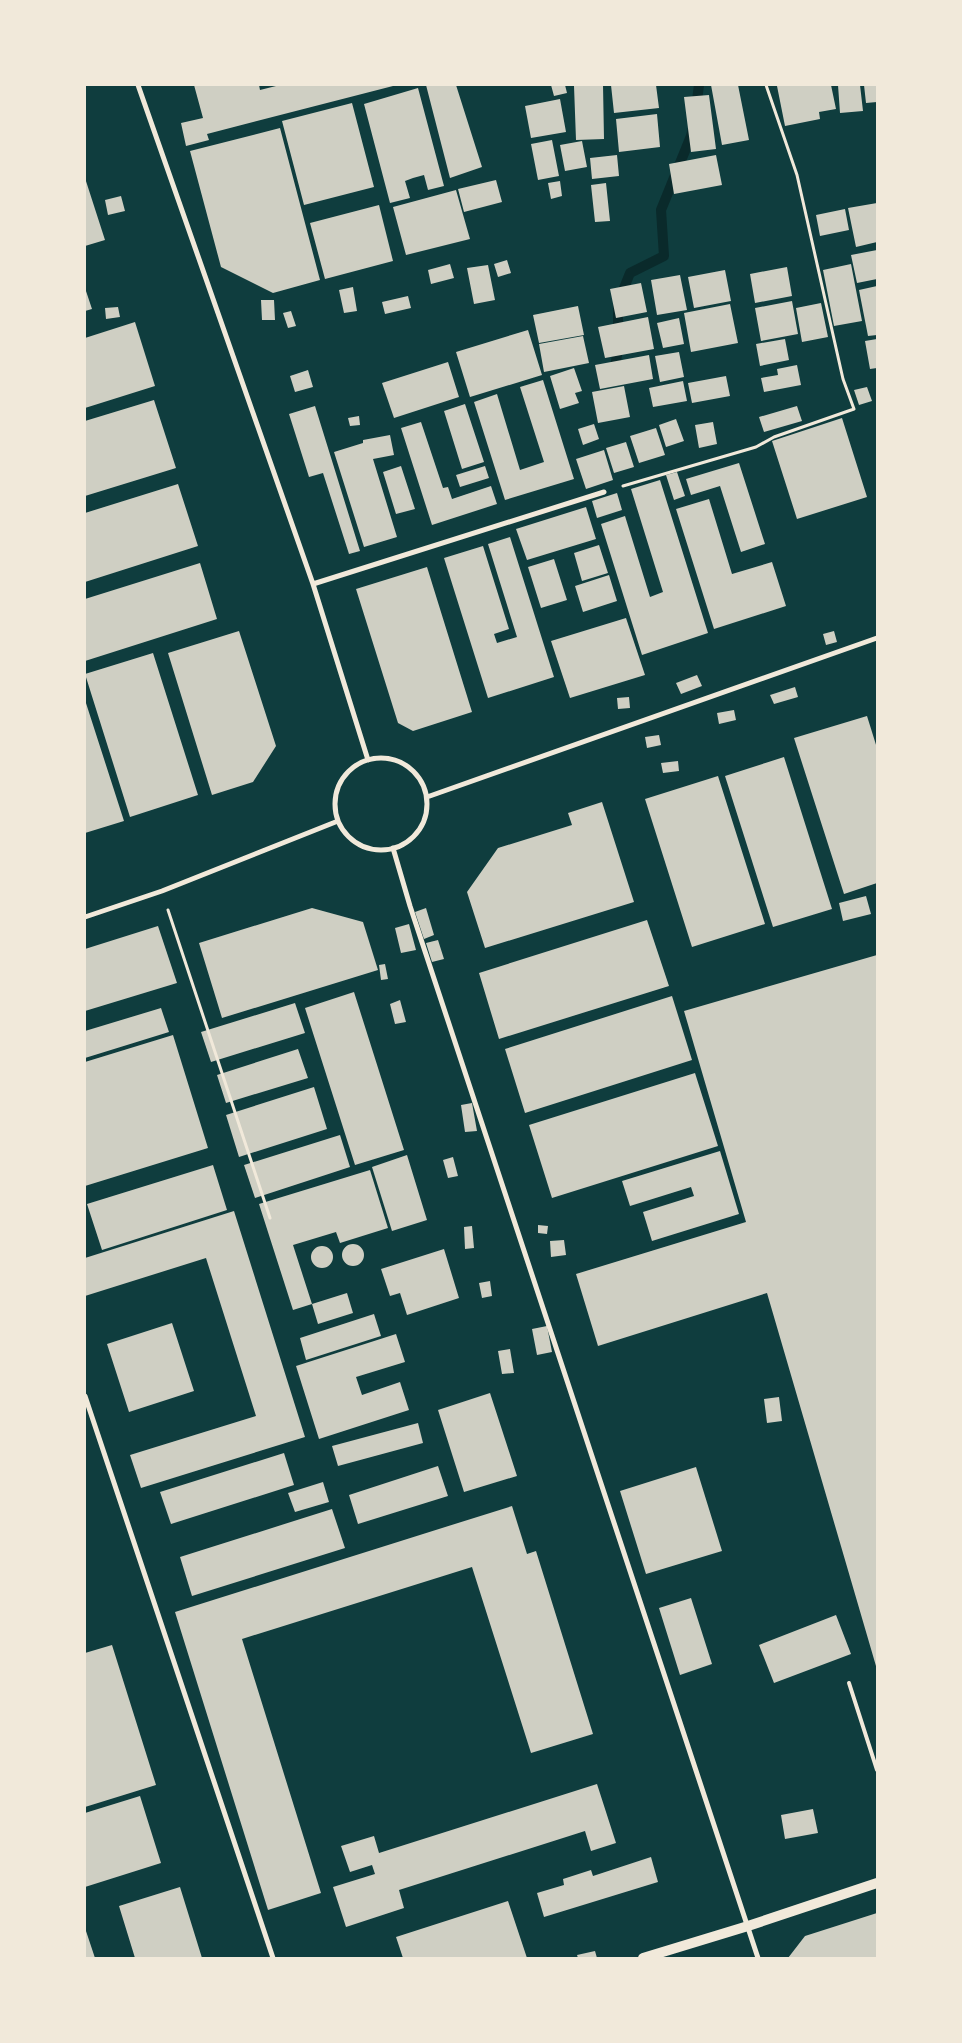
<svg xmlns="http://www.w3.org/2000/svg" width="962" height="2043" viewBox="0 0 962 2043" font-family="'IBM Plex Sans',sans-serif">
  <style>
    .lines { fill: none; stroke-linecap: round; stroke-linejoin: round }
    .stream { stroke: #0a2a2b; stroke-width: 10 }
    .building { fill: #cfcfc3 }
    .path { stroke: #f1e9da; stroke-width: 3 }
    .service { stroke: #f1e9da; stroke-width: 4 }
    .minor { stroke: #f1e9da; stroke-width: 5 }
    .secondary { stroke: #f1e9da; stroke-width: 10 }
  </style>
  <rect width="100%" height="100%" fill="#0f3d3e"/>
  <g class="lines">
    <path class="stream" d="M 696,108 L 699,85
      M 614,373 L 618,349 L 618,303 L 630,273 L 664,256 L 661,210 L 691,136 L 693,128"/>
  </g>
  <path class="building" d="M 194,85 L 259,85 L 260,90 L 280,85 L 393,86 L 207,134 L 209,140 L 186,146 L 181,123 L 203,118 Z
    M 426,85 L 456,85 L 482,167 L 450,178 Z
    M 551,85 L 565,85 L 567,93 L 554,96 Z
    M 603,85 L 604,139 L 576,140 L 574,86 Z
    M 611,85 L 656,85 L 659,108 L 614,113 Z
    M 711,85 L 738,85 L 749,140 L 722,145 Z
    M 831,85 L 836,109 L 819,112 L 820,119 L 785,126 L 777,86 Z
    M 838,85 L 860,85 L 863,111 L 840,113 Z
    M 864,85 L 877,85 L 877,102 L 866,103 Z
    M 418,88 L 444,186 L 428,190 L 424,175 L 413,178 L 405,181 L 410,198 L 390,203 L 364,104 Z
    M 709,95 L 716,149 L 691,152 L 684,97 Z
    M 560,99 L 566,132 L 531,138 L 525,106 Z
    M 352,103 L 374,187 L 304,205 L 282,121 Z
    M 657,114 L 660,147 L 619,152 L 616,119 Z
    M 280,128 L 320,280 L 273,293 L 221,267 L 190,151 Z
    M 552,140 L 559,176 L 538,180 L 531,144 Z
    M 582,141 L 587,167 L 565,171 L 560,145 Z
    M 617,155 L 619,176 L 592,179 L 590,158 Z
    M 716,155 L 722,185 L 674,194 L 669,164 Z
    M 85,178 L 105,240 L 85,246 Z
    M 496,180 L 502,202 L 464,212 L 458,189 Z
    M 560,181 L 562,196 L 551,199 L 548,183 Z
    M 606,183 L 610,221 L 595,222 L 591,185 Z
    M 456,190 L 470,239 L 406,255 L 393,207 Z
    M 121,196 L 125,211 L 108,215 L 105,200 Z
    M 877,203 L 877,242 L 856,247 L 848,208 Z
    M 379,205 L 393,261 L 325,279 L 310,223 Z
    M 845,209 L 849,230 L 820,236 L 816,215 Z
    M 877,250 L 877,279 L 857,283 L 851,255 Z
    M 507,260 L 511,273 L 498,277 L 494,264 Z
    M 450,264 L 454,278 L 431,284 L 428,270 Z
    M 851,264 L 862,321 L 834,326 L 823,270 Z
    M 488,265 L 495,300 L 474,304 L 467,268 Z
    M 787,267 L 792,296 L 755,303 L 750,274 Z
    M 725,270 L 731,301 L 694,308 L 688,277 Z
    M 680,275 L 687,310 L 657,315 L 651,280 Z
    M 641,283 L 647,312 L 616,318 L 610,289 Z
    M 877,286 L 877,335 L 868,336 L 859,290 Z
    M 353,287 L 357,311 L 344,313 L 339,290 Z
    M 85,288 L 92,309 L 85,311 Z
    M 408,296 L 411,308 L 385,314 L 382,302 Z
    M 261,300 L 274,300 L 275,320 L 262,320 Z
    M 792,301 L 798,334 L 761,341 L 755,308 Z
    M 821,303 L 828,337 L 802,342 L 796,308 Z
    M 730,304 L 738,343 L 691,352 L 684,313 Z
    M 578,306 L 584,335 L 539,343 L 533,315 Z
    M 118,307 L 120,317 L 106,319 L 105,308 Z
    M 291,311 L 296,326 L 288,328 L 283,313 Z
    M 648,317 L 654,349 L 605,358 L 598,327 Z
    M 679,318 L 684,344 L 663,348 L 657,323 Z
    M 135,322 L 155,386 L 85,408 L 85,338 Z
    M 528,330 L 542,375 L 470,397 L 456,352 Z
    M 583,336 L 589,363 L 544,372 L 539,344 Z
    M 785,339 L 789,360 L 760,366 L 756,344 Z
    M 877,339 L 877,368 L 870,369 L 865,341 Z
    M 679,352 L 684,377 L 660,382 L 655,356 Z
    M 649,355 L 653,379 L 600,389 L 595,365 Z
    M 448,362 L 459,397 L 394,418 L 382,383 Z
    M 797,365 L 801,385 L 764,392 L 761,378 L 778,375 L 777,369 Z
    M 574,368 L 582,391 L 575,393 L 579,403 L 560,409 L 550,376 Z
    M 308,370 L 313,387 L 295,392 L 290,376 Z
    M 726,376 L 730,396 L 692,403 L 688,383 Z
    M 543,380 L 574,479 L 505,500 L 474,402 L 497,394 L 520,470 L 544,462 L 520,387 Z
    M 683,381 L 687,401 L 653,407 L 649,388 Z
    M 624,386 L 630,417 L 598,423 L 592,392 Z
    M 867,387 L 872,401 L 859,405 L 854,390 Z
    M 154,400 L 176,468 L 85,496 L 85,421 Z
    M 465,404 L 484,462 L 462,469 L 444,411 Z
    M 315,406 L 360,551 L 349,554 L 323,473 L 309,477 L 289,414 Z
    M 797,406 L 802,421 L 764,432 L 759,417 Z
    M 359,416 L 360,425 L 350,426 L 348,418 Z
    M 842,418 L 867,497 L 797,519 L 772,441 Z
    M 676,419 L 684,441 L 666,447 L 659,425 Z
    M 421,422 L 443,488 L 448,487 L 452,499 L 491,486 L 497,504 L 432,525 L 401,428 Z
    M 713,422 L 717,444 L 699,448 L 695,425 Z
    M 594,424 L 599,439 L 583,445 L 578,429 Z
    M 656,428 L 665,455 L 639,463 L 630,436 Z
    M 390,435 L 394,455 L 373,459 L 397,537 L 364,547 L 334,452 L 363,443 L 363,440 Z
    M 626,442 L 634,467 L 614,473 L 606,448 Z
    M 604,450 L 613,480 L 586,489 L 576,459 Z
    M 739,463 L 765,544 L 741,552 L 720,486 L 691,495 L 686,479 Z
    M 401,466 L 415,509 L 396,514 L 383,472 Z
    M 485,466 L 489,478 L 460,487 L 456,475 Z
    M 677,472 L 685,496 L 674,500 L 666,475 Z
    M 660,480 L 708,633 L 642,655 L 601,524 L 625,516 L 650,597 L 663,592 L 631,489 Z
    M 178,484 L 198,546 L 85,582 L 85,513 Z
    M 617,493 L 622,510 L 597,518 L 592,501 Z
    M 709,499 L 732,574 L 772,562 L 786,606 L 714,629 L 676,509 Z
    M 586,507 L 596,539 L 527,560 L 516,529 Z
    M 510,537 L 554,677 L 488,698 L 444,558 L 483,546 L 509,629 L 494,634 L 497,643 L 517,637 L 488,544 Z
    M 599,545 L 608,573 L 582,581 L 574,553 Z
    M 554,559 L 567,600 L 541,608 L 528,567 Z
    M 200,563 L 217,619 L 85,661 L 85,599 Z
    M 427,567 L 472,712 L 413,731 L 398,723 L 356,589 Z
    M 609,575 L 617,601 L 583,612 L 575,586 Z
    M 626,618 L 645,675 L 570,698 L 551,641 Z
    M 239,631 L 276,746 L 253,782 L 212,795 L 168,653 Z
    M 834,631 L 837,642 L 826,645 L 823,634 Z
    M 153,653 L 198,795 L 130,817 L 85,674 Z
    M 697,675 L 702,686 L 681,694 L 676,683 Z
    M 795,687 L 798,697 L 774,704 L 770,695 Z
    M 629,697 L 630,708 L 618,709 L 617,698 Z
    M 85,700 L 124,821 L 85,833 Z
    M 734,710 L 736,720 L 719,724 L 717,713 Z
    M 867,716 L 877,748 L 877,883 L 844,894 L 794,738 Z
    M 659,735 L 661,745 L 647,748 L 645,737 Z
    M 784,757 L 832,909 L 773,927 L 725,776 Z
    M 678,761 L 679,771 L 663,773 L 661,763 Z
    M 718,776 L 765,924 L 692,947 L 645,799 Z
    M 602,802 L 634,902 L 485,948 L 467,892 L 498,848 L 572,825 L 568,813 Z
    M 866,896 L 871,914 L 843,921 L 839,903 Z
    M 312,908 L 363,922 L 378,970 L 222,1018 L 199,943 Z
    M 426,908 L 434,935 L 424,939 L 415,912 Z
    M 647,920 L 669,986 L 499,1039 L 479,973 Z
    M 409,924 L 416,950 L 401,953 L 395,928 Z
    M 158,926 L 177,983 L 85,1011 L 85,949 Z
    M 438,940 L 444,959 L 432,962 L 426,943 Z
    M 877,955 L 877,1666 L 876,1666 L 767,1293 L 598,1346 L 576,1274 L 746,1222 L 684,1011 Z
    M 385,964 L 388,979 L 381,980 L 379,965 Z
    M 354,992 L 404,1150 L 355,1165 L 305,1008 Z
    M 672,996 L 692,1060 L 525,1113 L 505,1049 Z
    M 400,1000 L 406,1022 L 395,1024 L 390,1004 Z
    M 295,1003 L 305,1033 L 211,1062 L 201,1032 Z
    M 161,1008 L 169,1032 L 85,1058 L 85,1031 Z
    M 173,1035 L 208,1148 L 85,1186 L 85,1062 Z
    M 298,1049 L 308,1078 L 226,1103 L 217,1075 Z
    M 695,1073 L 718,1146 L 552,1198 L 529,1125 Z
    M 314,1087 L 327,1129 L 239,1157 L 226,1115 Z
    M 472,1103 L 477,1131 L 465,1132 L 461,1105 Z
    M 340,1135 L 350,1167 L 255,1198 L 244,1165 Z
    M 720,1151 L 739,1214 L 652,1241 L 643,1212 L 694,1196 L 691,1187 L 630,1206 L 622,1181 Z
    M 407,1155 L 427,1220 L 392,1231 L 372,1167 Z
    M 453,1157 L 458,1176 L 448,1178 L 443,1160 Z
    M 213,1165 L 227,1210 L 102,1250 L 87,1204 Z
    M 370,1170 L 388,1228 L 340,1243 L 336,1232 L 293,1245 L 312,1304 L 293,1310 L 259,1204 Z
    M 234,1211 L 305,1437 L 141,1488 L 130,1455 L 256,1416 L 206,1258 L 85,1296 L 85,1258 Z
    M 538,1225 L 548,1226 L 547,1234 L 538,1233 Z
    M 472,1226 L 474,1248 L 465,1249 L 464,1227 Z
    M 564,1240 L 566,1255 L 551,1257 L 550,1241 Z
    M342 1255a11 11 0 1 1 22 0a11 11 0 1 1-22 0Z
    M311 1257a11 11 0 1 1 22 0a11 11 0 1 1-22 0Z
    M 444,1249 L 459,1298 L 407,1315 L 400,1293 L 390,1296 L 381,1269 Z
    M 490,1281 L 492,1296 L 482,1298 L 479,1283 Z
    M 347,1293 L 353,1313 L 318,1324 L 312,1304 Z
    M 374,1314 L 381,1336 L 306,1360 L 300,1338 Z
    M 172,1323 L 194,1391 L 129,1412 L 107,1344 Z
    M 547,1326 L 552,1352 L 537,1355 L 532,1329 Z
    M 396,1334 L 405,1362 L 356,1377 L 362,1395 L 400,1382 L 409,1410 L 319,1439 L 296,1366 Z
    M 510,1349 L 514,1373 L 502,1374 L 498,1351 Z
    M 490,1393 L 517,1476 L 464,1492 L 438,1410 Z
    M 779,1397 L 782,1421 L 767,1423 L 764,1399 Z
    M 418,1423 L 423,1443 L 338,1466 L 332,1446 Z
    M 284,1453 L 294,1485 L 171,1524 L 160,1492 Z
    M 438,1466 L 448,1496 L 358,1524 L 349,1495 Z
    M 696,1467 L 722,1551 L 646,1574 L 620,1491 Z
    M 323,1482 L 329,1502 L 295,1512 L 288,1493 Z
    M 512,1506 L 527,1554 L 536,1551 L 593,1734 L 531,1753 L 472,1567 L 242,1639 L 321,1893 L 268,1910 L 175,1612 Z
    M 332,1509 L 345,1548 L 192,1596 L 180,1557 Z
    M 691,1598 L 712,1664 L 680,1675 L 659,1608 Z
    M 836,1615 L 851,1654 L 774,1683 L 759,1645 Z
    M 112,1645 L 156,1785 L 85,1807 L 85,1653 Z
    M 597,1784 L 616,1843 L 591,1851 L 585,1831 L 399,1890 L 404,1908 L 346,1927 L 333,1887 L 375,1874 L 372,1865 L 350,1872 L 341,1846 L 374,1836 L 379,1853 Z
    M 140,1796 L 161,1863 L 85,1887 L 85,1813 Z
    M 813,1809 L 818,1833 L 785,1839 L 781,1815 Z
    M 651,1857 L 658,1882 L 544,1917 L 537,1893 L 564,1885 L 563,1879 L 591,1870 L 593,1876 Z
    M 180,1887 L 202,1958 L 135,1958 L 119,1906 Z
    M 508,1901 L 527,1958 L 403,1958 L 396,1937 Z
    M 877,1913 L 877,1958 L 788,1958 L 805,1936 Z
    M 85,1928 L 95,1958 L 85,1958 Z
    M 595,1951 L 597,1958 L 578,1958 L 577,1955 Z"/>
  <g class="lines">
    <path class="path" d="M 623,486 L 756,447 L 774,437 L 854,409 L 843,379 L 797,175 L 766,85
      M 168,910 L 270,1218"/>
    <path class="service" d="M 849,1683 L 877,1770"/>
    <path class="minor" d="M 138,85 L 313,584 L 368,760
      M 313,584 L 604,492
      M335 804a46 46 0 1 1 92 0a46 46 0 1 1-92 0Z
      M 427,797 L 877,638
      M 393,848 L 410,906 L 758,1958
      M 85,917 L 162,891 L 338,821
      M 85,1396 L 273,1958"/>
    <path class="secondary" d="M 643,1958 L 748,1926 L 877,1883"/>
  </g>
  <rect width="962" height="2043" fill="none" stroke="#f1e9da" stroke-width="172"/>
</svg>
